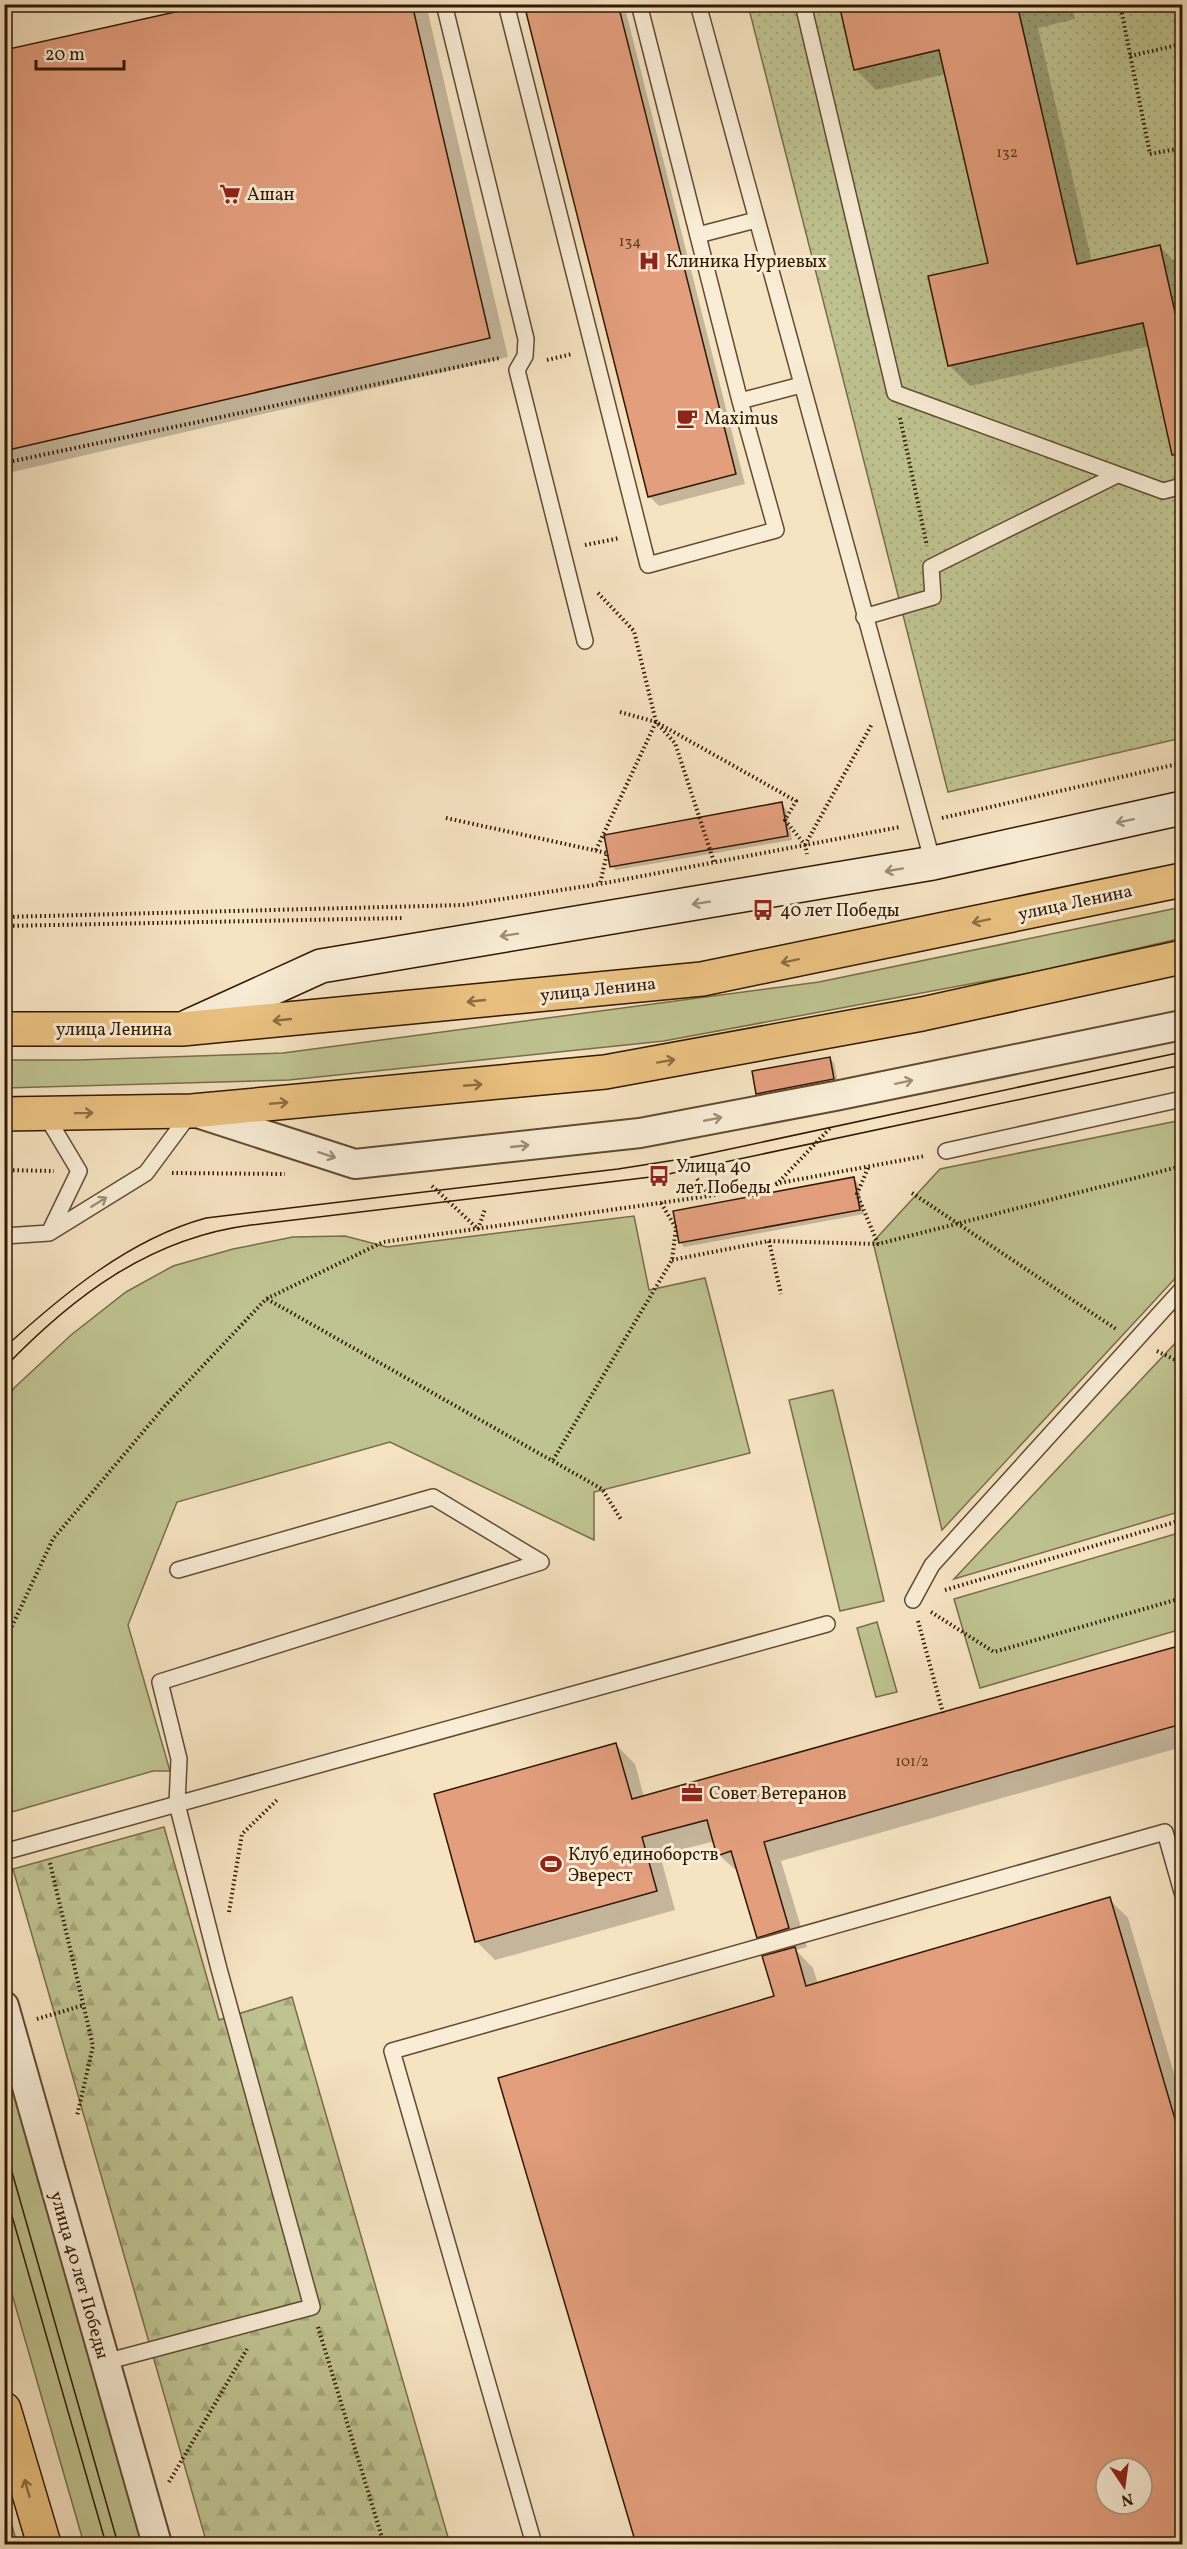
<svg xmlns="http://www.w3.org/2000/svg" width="1187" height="2549" viewBox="0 0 1187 2549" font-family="Vollkorn,serif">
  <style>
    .grass { fill: #bfc391; stroke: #786e48; stroke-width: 1.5 }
    .forest { fill: url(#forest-firs); stroke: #786e48; stroke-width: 1.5 }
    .park { fill: url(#park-dots); stroke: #786e48; stroke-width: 1.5 }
    .shadow { fill: #0003; fill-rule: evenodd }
    .building { fill: #e39e7d; stroke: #311800; stroke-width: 1.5; fill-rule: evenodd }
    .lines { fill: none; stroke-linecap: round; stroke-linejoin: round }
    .lane-casing { stroke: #624b30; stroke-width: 18 }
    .street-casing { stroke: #624b30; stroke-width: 32 }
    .secondary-casing { stroke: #311800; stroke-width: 36 }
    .primary-casing { stroke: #311800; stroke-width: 36 }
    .path { stroke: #311800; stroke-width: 4; stroke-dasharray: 1.5 3; stroke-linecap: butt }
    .lane { stroke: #f9edd7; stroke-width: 15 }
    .street { stroke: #f9edd7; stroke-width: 28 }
    .secondary { stroke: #f9edd7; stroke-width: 33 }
    .primary { stroke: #ebc281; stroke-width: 33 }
    .tram { stroke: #311800; stroke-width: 1.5 }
    .oneway { stroke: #9f8d76 }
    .oneway2 { stroke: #8e6d40 }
    .labels { text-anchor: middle; stroke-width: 6; stroke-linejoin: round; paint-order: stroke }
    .number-label { font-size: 15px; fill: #5e3a1f }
    .poi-label { font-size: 18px; fill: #311800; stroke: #f9edd7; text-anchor: start }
    .street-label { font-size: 18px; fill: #311800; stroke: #f9edd7 }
  </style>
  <defs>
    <pattern id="forest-firs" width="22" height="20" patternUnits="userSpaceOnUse" patternTransform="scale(1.5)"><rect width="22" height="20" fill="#bfc391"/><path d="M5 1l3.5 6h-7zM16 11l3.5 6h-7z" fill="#a5a77b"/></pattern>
    <pattern id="park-dots" width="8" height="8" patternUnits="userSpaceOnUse" patternTransform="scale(1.5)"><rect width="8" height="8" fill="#bfc391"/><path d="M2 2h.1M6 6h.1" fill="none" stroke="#a5a77b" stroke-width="1.8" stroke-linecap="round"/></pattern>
  </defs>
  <rect width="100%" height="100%" fill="#f6e3c2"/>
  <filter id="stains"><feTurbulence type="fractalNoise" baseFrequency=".00333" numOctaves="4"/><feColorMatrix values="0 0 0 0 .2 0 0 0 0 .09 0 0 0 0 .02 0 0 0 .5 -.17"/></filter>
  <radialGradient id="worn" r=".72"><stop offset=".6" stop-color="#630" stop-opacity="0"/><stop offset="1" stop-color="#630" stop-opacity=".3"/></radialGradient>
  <path class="grass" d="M 1182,907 L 1182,938 L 1040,971 L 664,1041 L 289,1080 L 5,1088 L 5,1060 L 79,1060 L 283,1053 L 819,982 Z
    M 1182,1120 L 1182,1271 L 942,1530 L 873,1242 L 940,1169 Z
    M 634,1216 L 649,1290 L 705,1278 L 750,1453 L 594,1492 L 594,1540 L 390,1442 L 177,1502 L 128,1625 L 170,1771 L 153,1771 L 5,1814 L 4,1402 L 14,1388 L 71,1335 L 126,1292 L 173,1266 L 233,1249 L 293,1237 L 345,1236 L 387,1247 Z
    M 1182,1336 L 1182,1511 L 954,1579 Z
    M 833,1390 L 884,1601 L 840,1611 L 789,1400 Z
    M 1182,1532 L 1182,1629 L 980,1688 L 954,1599 Z
    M 877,1622 L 897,1692 L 876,1697 L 857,1628 Z
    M 4,2050 L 146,2544 L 84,2544 L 5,2270 Z
    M 5,2500 L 17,2544 L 5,2544 Z"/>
  <path class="forest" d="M 164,1827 L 219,2020 L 292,1997 L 450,2544 L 207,2544 L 13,1869 Z"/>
  <path class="park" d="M 748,5 L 1182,5 L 1182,738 L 948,792 Z"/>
  <path class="shadow" d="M 217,4 L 426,4 L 508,357 L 4,474 L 4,52 Z
    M 540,4 L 624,4 L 745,484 L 659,506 L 649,496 Z
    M 840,4 L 1072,4 L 1075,19 L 1038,28 L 1092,262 L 1160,247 L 1181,268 L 1182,464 L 1174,456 L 1150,346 L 970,386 L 949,365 L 989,264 L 946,74 L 876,90 L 855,69 Z
    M 781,804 L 786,809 L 792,840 L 616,870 L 611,866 Z
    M 830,1059 L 834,1063 L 838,1083 L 762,1098 L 758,1093 Z
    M 853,1179 L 858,1183 L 864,1214 L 684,1247 L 680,1242 Z
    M 1182,1646 L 1182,1747 L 781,1861 L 807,1947 L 796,1950 L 813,1968 L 818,1984 L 1109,1899 L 1128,1918 L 1182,2100 L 1182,2544 L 637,2544 L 500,2079 L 776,1997 L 775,1954 L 758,1937 L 739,1873 L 719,1855 L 715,1841 L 660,1855 L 675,1910 L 495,1960 L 476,1941 L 616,1745 L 635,1764 L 644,1797 ZM 1106,2468 L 1142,2468 L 1142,2504 L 1106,2504 Z"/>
  <path class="building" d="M 211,4 L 412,4 L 490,338 L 4,451 L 4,50 Z
    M 524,4 L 618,4 L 736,474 L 648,497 Z
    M 839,4 L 1017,4 L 1077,264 L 1160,245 L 1176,317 L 1182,316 L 1182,454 L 1172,455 L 1143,323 L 948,366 L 928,276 L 988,263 L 939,50 L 854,70 Z
    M 782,802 L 788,836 L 610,867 L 604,835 Z
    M 830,1057 L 834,1079 L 756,1094 L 752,1071 Z
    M 854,1177 L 860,1210 L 679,1243 L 673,1211 Z
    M 1182,1645 L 1182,1724 L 764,1842 L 789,1928 L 757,1938 L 731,1851 L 717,1856 L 707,1820 L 642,1837 L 657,1891 L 475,1942 L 434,1794 L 616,1743 L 632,1799 Z
    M 1110,1897 L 1182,2143 L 1182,2544 L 636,2544 L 498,2078 L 774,1996 L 762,1956 L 795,1947 L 806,1986 ZM 1106,2468 L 1142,2468 L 1142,2504 L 1106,2504 Z"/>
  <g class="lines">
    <defs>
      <path id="lane" d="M 444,4 L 526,339 L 525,356 L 517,370 L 585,641
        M 506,4 L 648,565 L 776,530 L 740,401 L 639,4
        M 698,4 L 933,863
        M 803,4 L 895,393 L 1163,491 L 1182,486
        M 698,235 L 756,220
        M 740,401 L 801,385
        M 864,617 L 933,597 L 931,567 L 1117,475
        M 45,1114 L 79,1171 L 49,1233
        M 946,1151 L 1182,1099
        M 4,1236 L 49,1233 L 146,1173 L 192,1111
        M 913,1600 L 932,1565 L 1182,1289
        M 4,1852 L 827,1624
        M 105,2362 L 312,2307 L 219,1969 L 177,1804 L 179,1759 L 160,1682 L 541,1562 L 433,1497 L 178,1570
        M 534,2544 L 392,2051 L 1165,1832 L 1182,1892"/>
      <path id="street" d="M 194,1112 L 355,1164 L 640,1133 L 835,1096 L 1182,1025
        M 4,2006 L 157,2544"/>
      <path id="secondary" d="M 189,1026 L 321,966 L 933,863 L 1182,808"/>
      <path id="primary" d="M 4,1029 L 182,1029 L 702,979 L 1182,880
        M 4,1114 L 192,1111 L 605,1072 L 922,1014 L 1182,957
        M 4,2409 L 44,2544"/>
    </defs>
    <use href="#lane" class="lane-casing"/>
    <use href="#street" class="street-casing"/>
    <use href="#secondary" class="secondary-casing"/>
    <use href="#primary" class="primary-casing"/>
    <path class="path" d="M 1120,4 L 1150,154 L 1182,148
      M 1130,56 L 1182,44
      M 547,360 L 572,354
      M 900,418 L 927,546
      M 4,463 L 500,358
      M 585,545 L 620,538
      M 598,593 L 634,631 L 656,722 L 796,801 L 785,820 L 805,845 L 807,854
      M 620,712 L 656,722 L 675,743 L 714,862
      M 446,818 L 607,853 L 600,884
      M 942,818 L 1182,763
      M 805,845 L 872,724
      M 596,850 L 656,722
      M 4,917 L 463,905 L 600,884 L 900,827
      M 4,926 L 403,918
      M 868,1168 L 857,1194 L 878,1244
      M 4,1170 L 54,1171
      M 172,1173 L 285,1174
      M 697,1179 L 709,1195
      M 776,1185 L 831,1127
      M 432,1186 L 477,1228
      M 912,1193 L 1116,1329
      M 478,1229 L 485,1209
      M 769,1241 L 781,1294
      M 672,1260 L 769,1241 L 878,1244 L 1182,1166
      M 267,1299 L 602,1489 L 622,1521
      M 1157,1351 L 1182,1363
      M 553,1460 L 672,1260 L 676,1228 L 661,1203
      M 945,1590 L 1182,1520
      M 931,1612 L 994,1652 L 1182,1598
      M 918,1621 L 943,1713
      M 4,1643 L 53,1539 L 164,1407 L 266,1299 L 383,1242 L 709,1196 L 925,1156
      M 50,1863 L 93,2046 L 77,2116
      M 229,1912 L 242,1834 L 277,1800
      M 37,2019 L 84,2005
      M 318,2327 L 384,2544
      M 169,2482 L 247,2349"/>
    <use href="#lane" class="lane"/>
    <use href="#street" class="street"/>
    <use href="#secondary" class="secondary"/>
    <use href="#primary" class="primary"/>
    <path class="tram" d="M 4,1348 C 62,1295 129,1239 206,1218 L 618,1169 L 688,1158 L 1182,1052
      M 4,1368 C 73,1296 150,1238 251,1225 L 659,1176 L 1182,1065
      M 4,2144 L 118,2544
      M 4,2188 L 106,2544"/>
  </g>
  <defs><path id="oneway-shaft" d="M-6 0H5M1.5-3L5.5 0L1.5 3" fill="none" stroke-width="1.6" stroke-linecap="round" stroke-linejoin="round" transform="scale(1.5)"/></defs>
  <g class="oneway">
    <use href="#oneway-shaft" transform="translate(1125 821) rotate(168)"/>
    <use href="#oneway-shaft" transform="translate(894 870) rotate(170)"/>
    <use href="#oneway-shaft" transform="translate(701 903) rotate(171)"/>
    <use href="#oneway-shaft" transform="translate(509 935) rotate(171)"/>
    <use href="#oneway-shaft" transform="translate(904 1082) rotate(-12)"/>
    <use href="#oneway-shaft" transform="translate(713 1119) rotate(-11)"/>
    <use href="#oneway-shaft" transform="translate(520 1146) rotate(-6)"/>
    <use href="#oneway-shaft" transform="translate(327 1155) rotate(18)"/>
    <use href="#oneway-shaft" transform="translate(99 1202) rotate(-32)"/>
  </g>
  <g class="oneway2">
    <use href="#oneway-shaft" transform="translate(981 921) rotate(168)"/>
    <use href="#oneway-shaft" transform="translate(790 961) rotate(168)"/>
    <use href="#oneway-shaft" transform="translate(476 1001) rotate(174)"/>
    <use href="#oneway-shaft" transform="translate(282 1020) rotate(174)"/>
    <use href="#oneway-shaft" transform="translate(666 1061) rotate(-10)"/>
    <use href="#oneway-shaft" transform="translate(473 1085) rotate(-5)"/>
    <use href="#oneway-shaft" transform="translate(279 1103) rotate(-5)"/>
    <use href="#oneway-shaft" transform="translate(84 1113) rotate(-1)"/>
    <use href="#oneway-shaft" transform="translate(27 2488) rotate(-106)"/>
  </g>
  <defs>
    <symbol id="supermarket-bare" viewBox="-9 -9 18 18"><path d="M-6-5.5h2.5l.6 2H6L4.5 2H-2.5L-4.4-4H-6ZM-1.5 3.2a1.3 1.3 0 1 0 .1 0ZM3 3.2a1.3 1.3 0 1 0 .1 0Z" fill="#8f2418" stroke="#f9edd7" stroke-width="2.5" paint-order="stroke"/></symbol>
    <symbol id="hospital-bare" viewBox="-9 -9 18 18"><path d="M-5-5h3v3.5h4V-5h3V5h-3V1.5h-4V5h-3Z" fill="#8f2418" stroke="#f9edd7" stroke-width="2.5" paint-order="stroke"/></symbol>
    <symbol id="cafe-bare" viewBox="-9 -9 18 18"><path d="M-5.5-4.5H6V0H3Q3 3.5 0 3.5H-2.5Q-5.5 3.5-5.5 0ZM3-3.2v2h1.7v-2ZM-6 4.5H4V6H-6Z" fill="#8f2418" stroke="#f9edd7" stroke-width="2.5" paint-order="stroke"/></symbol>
    <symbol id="bus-bare" viewBox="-9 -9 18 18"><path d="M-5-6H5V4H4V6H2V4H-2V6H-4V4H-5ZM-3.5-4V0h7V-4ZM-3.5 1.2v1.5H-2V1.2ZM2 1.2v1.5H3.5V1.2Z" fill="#8f2418" stroke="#f9edd7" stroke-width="2.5" paint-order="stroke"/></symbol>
    <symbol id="office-bare" viewBox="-9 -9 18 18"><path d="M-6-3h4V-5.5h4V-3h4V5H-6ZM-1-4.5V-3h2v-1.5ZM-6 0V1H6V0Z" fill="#8f2418" stroke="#f9edd7" stroke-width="2.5" paint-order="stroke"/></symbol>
    <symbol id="stadium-bare" viewBox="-9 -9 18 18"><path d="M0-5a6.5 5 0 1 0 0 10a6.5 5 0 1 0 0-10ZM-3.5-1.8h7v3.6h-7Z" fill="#8f2418" stroke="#f9edd7" stroke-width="2.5" paint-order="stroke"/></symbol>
  </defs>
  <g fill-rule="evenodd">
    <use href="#supermarket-bare" x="215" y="179" width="30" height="30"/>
    <use href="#hospital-bare" x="634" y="246" width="30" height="30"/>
    <use href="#cafe-bare" x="672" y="403" width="30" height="30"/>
    <use href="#bus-bare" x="748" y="895" width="30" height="30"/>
    <use href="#bus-bare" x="644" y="1161" width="30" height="30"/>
    <use href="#office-bare" x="677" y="1778" width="30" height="30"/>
    <use href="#stadium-bare" x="536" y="1849" width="30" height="30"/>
  </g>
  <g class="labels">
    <g class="number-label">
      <text x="1007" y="157">132</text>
      <text x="630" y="246">134</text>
      <text x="912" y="1766">101/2</text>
    </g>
    <g class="poi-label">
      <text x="247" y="200">Ашан</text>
      <text x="666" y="267">Клиника Нуриевых</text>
      <text x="704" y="424">Maximus</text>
      <text x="780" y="916">40 лет Победы</text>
      <text x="676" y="1172">Улица 40<tspan x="676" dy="21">лет Победы</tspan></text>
      <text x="709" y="1799">Совет Ветеранов</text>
      <text x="568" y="1860">Клуб единоборств<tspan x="568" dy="21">Эверест</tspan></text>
    </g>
    <g class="street-label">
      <text transform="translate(1075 902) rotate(-12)" y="6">улица Ленина</text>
      <text transform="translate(598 989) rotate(-6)" y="6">улица Ленина</text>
      <text x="114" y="1035">улица Ленина</text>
      <text transform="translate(80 2275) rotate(74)" y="6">улица 40 лет Победы</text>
    </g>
  </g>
  <rect width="1187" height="2549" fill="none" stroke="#f6e3c2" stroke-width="24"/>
  <rect x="6" y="6" width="1175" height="2537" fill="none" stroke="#311800" stroke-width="3"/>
  <rect x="12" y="12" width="1163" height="2525" fill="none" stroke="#311800" stroke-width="1.5"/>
  <g transform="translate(1124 2486) rotate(167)"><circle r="28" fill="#f9edd7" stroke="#a99881" stroke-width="1.5"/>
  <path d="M0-4.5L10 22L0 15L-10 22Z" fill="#8f2418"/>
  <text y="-9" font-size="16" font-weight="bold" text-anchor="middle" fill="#311800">N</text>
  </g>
  <path d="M36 60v9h88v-9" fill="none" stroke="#311800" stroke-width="3"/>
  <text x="45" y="60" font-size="18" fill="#311800" stroke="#f9edd7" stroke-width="4.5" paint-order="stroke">20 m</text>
  <rect width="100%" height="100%" filter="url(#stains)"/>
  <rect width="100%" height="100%" fill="url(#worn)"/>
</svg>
